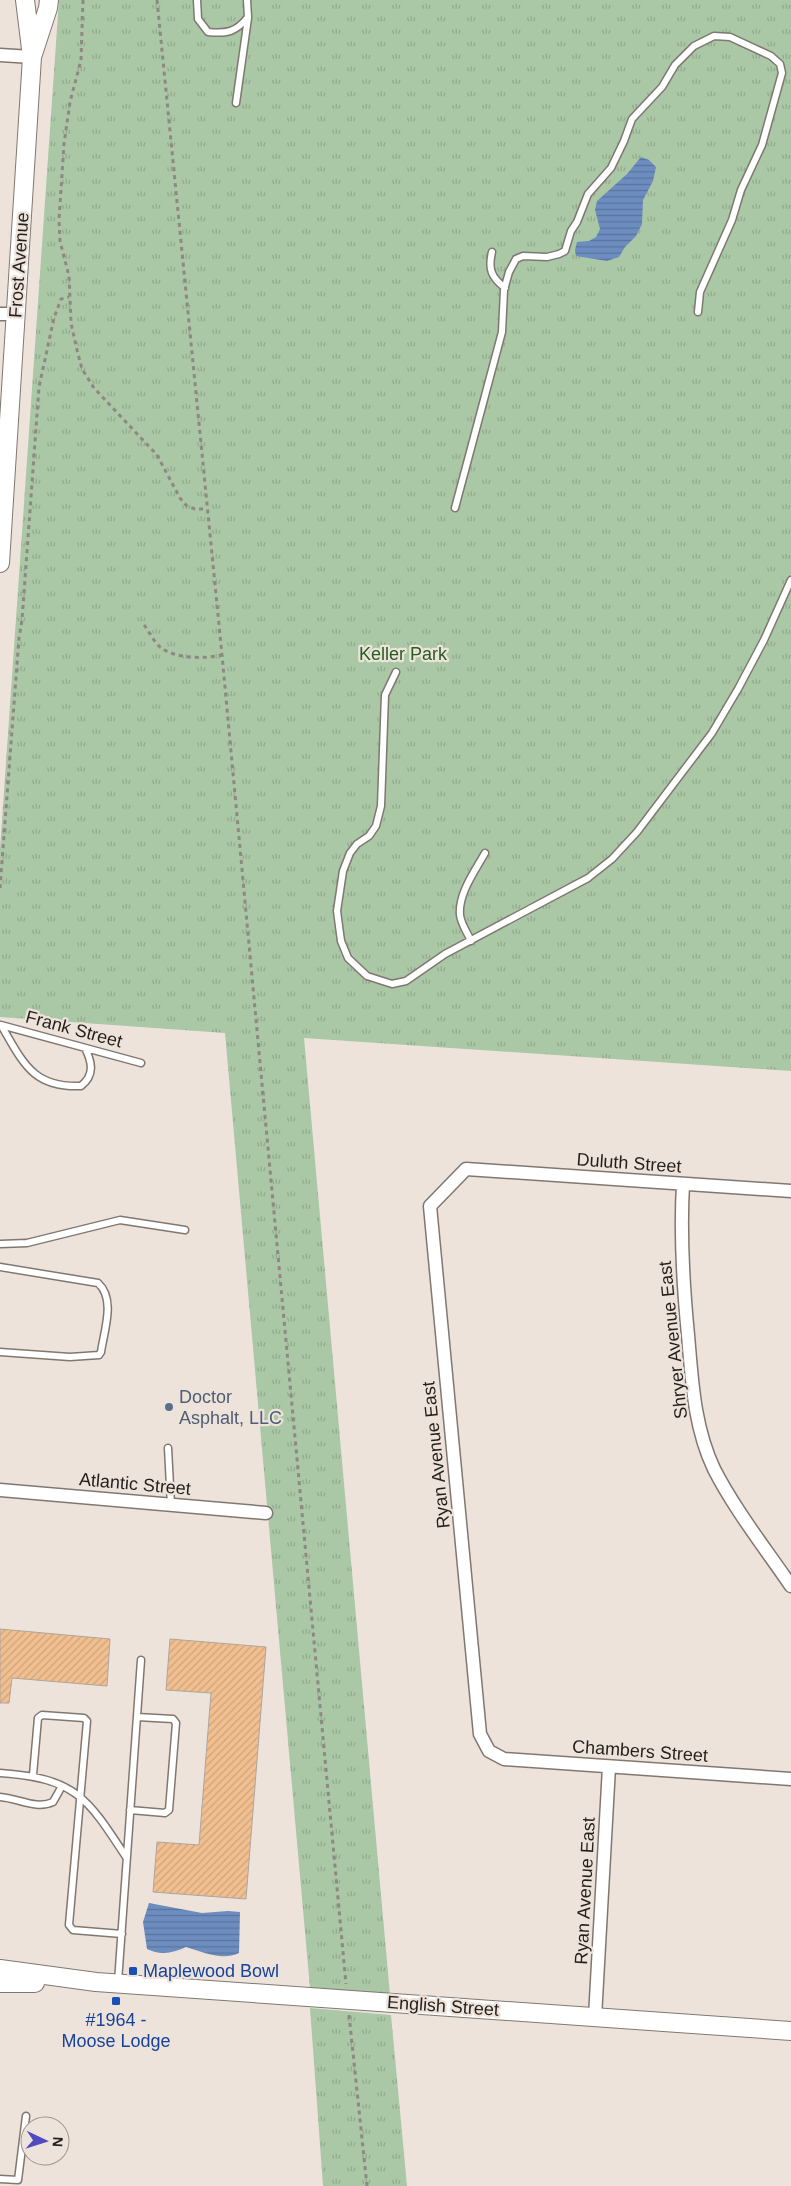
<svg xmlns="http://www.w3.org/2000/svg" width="791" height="2186" viewBox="0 0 791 2186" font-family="Helvetica,sans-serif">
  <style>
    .park { fill: url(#park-tufts) }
    .water { fill: url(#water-rules) }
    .building { fill: url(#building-hatch); stroke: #aea59d }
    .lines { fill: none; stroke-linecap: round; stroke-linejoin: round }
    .lane-casing { stroke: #807870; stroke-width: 9 }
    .street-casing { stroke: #807870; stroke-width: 15 }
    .secondary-casing { stroke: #807870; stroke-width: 20 }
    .path { stroke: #8f8882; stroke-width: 3; stroke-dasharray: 4 4; stroke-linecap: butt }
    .lane { stroke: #fff; stroke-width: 6 }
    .street { stroke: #fff; stroke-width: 12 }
    .secondary { stroke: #fff; stroke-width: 18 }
    .service-dot { fill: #5c6f8a; stroke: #ede3db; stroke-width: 2 }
    .transit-dot { fill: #1a4fb4; stroke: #ede3db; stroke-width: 2 }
    .labels { text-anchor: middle; stroke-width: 4.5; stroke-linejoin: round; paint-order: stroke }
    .street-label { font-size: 18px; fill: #231f1c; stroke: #ede3db }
    .park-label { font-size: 18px; fill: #245f1e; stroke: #ede3db }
    .service-label { font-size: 18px; fill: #4e5e75; stroke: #ede3db; text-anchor: start }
    .transit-label { font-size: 18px; fill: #164399; stroke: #ede3db; text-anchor: start }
  </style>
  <defs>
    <pattern id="park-tufts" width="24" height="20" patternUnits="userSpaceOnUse" patternTransform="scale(1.25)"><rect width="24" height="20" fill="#aac7a6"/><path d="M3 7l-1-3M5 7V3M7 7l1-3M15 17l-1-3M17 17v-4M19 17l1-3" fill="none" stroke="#92aa8e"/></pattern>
    <pattern id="water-rules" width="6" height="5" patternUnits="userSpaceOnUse" patternTransform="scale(1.25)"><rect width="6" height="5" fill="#6d8dc0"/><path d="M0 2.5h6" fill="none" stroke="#59739b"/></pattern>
    <pattern id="building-hatch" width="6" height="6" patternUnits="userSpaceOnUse" patternTransform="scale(1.25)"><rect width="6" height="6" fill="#f1bf90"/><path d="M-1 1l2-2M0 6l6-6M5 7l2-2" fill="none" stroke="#cea47c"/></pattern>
  </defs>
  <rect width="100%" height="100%" fill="#ede3db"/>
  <path class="park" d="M 59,0 L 791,0 L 791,1071 L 304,1038 L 390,1995 L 310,1988 L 225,1033 L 0,1017 L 0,849 Z
    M 310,2008 L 391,2015 L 407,2186 L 323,2186 Z"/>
  <path class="water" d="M 641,157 L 649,160 L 656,167 L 653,181 L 643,200 L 642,224 L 636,236 L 625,247 L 619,257 L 607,261 L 576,256 L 575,250 L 577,242 L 589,241 L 596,237 L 600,229 L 595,210 L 597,201 L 627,174 Z
    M 149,1903 L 202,1913 L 228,1911 L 240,1912 L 239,1953 C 222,1961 203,1952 186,1947 C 173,1953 161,1956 147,1949 L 143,1922 Z"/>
  <path class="building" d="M 0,1629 L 110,1639 L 107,1686 L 12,1678 L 9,1703 L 0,1703 Z
    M 170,1639 L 266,1647 L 246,1899 L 153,1892 L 157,1842 L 199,1845 L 211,1693 L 166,1690 Z"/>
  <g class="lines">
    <defs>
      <path id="lane" d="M 197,0 L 198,19 L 208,32 C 227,34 236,32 248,17 L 247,0
        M 236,103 L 248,18
        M 492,252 C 488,269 491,277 505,288
        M 455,508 L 502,332 L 504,290 L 509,272 L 516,259 L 523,256 L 547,257 L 559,254 L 565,251 L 571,231 L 577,222 L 588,194 L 611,168 L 624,141 L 632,119 L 662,87 L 675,65 L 694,46 L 714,36 L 730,37 L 771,56 L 780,64 L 782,73 L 762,145 L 741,190 L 732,220 L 700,292 L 698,312
        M 396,672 L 385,695 L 381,806 L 376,826 L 369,836 L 357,844 L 350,853 L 343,871 L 337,911 L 341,941 L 348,958 L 367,976 L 392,984 L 406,981 L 445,954 L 588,878 L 612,859 L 637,832 L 712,733 L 738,689 L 764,640 L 791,580
        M 471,941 C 467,932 461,924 460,915 C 458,894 475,871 485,853
        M 1,1025 C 23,1062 32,1088 81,1086 C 95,1075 92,1062 85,1048
        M 1,1025 L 141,1063
        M 0,1244 L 27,1243 L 120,1220 L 185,1230
        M 0,1267 L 98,1283 C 116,1299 104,1331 101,1352 L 99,1355 L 70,1357 L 0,1352
        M 168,1448 L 171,1505
        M 0,1773 C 75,1778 87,1797 126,1857
        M 33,1775 L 38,1718 L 42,1715 L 84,1718 L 87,1721 L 69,1925 L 73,1930 L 122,1934
        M 0,1797 C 18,1798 36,1810 53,1802 L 62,1786
        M 130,1810 L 165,1813 L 169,1810 L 176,1723 L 173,1719 L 137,1717
        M 118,1982 L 141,1660
        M 0,2179 L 18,2180 L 26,2116"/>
      <path id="street" d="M 0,55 L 32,57
        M 0,314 L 16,314
        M 683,1184 C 680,1235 683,1284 688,1335 C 692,1381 694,1427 714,1469 C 735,1510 765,1548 791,1586
        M 791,1191 L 466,1169 L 430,1206 L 480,1734 L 489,1751 L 504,1759 L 791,1779
        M 0,1490 L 266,1513
        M 595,2017 L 609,1767"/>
      <path id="secondary" d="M 33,54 L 48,8 L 49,0
        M 0,563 L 32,57 L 25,0
        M 0,1969 L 96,1982 L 791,2031
        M 0,1983 L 35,1983"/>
    </defs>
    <use href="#lane" class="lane-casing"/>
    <use href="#street" class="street-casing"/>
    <use href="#secondary" class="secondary-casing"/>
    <path class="path" d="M 83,0 L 81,60 L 70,102 L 64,144 L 59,220 L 60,241 L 69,276 L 71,323 L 77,350 L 82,369 L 94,388 L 157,455 L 180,498 L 187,506 L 195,509 L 207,509
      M 157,0 L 222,655 L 346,1984
      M 144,625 C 149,631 154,642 160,647 C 175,659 205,659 222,655
      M 0,888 L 19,638 L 22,620 L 39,387 L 54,318 L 61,299 L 69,297
      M 349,2015 L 367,2186"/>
    <use href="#lane" class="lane"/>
    <use href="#street" class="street"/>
    <use href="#secondary" class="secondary"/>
  </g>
  <circle class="service-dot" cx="169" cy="1407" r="5"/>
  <g class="transit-dot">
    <rect x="128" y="1966" width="10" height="10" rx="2.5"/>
    <rect x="111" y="1996" width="10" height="10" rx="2.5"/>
  </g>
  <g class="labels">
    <g class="street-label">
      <text transform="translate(19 265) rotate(-86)" y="6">Frost Avenue</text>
      <text transform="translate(74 1029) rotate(15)" y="6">Frank Street</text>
      <text transform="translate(629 1163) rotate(4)" y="6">Duluth Street</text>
      <text transform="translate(673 1340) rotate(-96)" y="6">Shryer Avenue East</text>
      <text transform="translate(436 1455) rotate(-96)" y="6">Ryan Avenue East</text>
      <text transform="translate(135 1484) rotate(5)" y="6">Atlantic Street</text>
      <text transform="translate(640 1751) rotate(4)" y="6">Chambers Street</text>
      <text transform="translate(585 1891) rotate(-87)" y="6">Ryan Avenue East</text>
      <text transform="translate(443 2006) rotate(4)" y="6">English Street</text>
    </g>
    <g class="park-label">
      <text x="403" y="660">Keller Park</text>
    </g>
    <g class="service-label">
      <text x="179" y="1403">Doctor<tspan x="179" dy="21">Asphalt, LLC</tspan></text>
    </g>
    <g class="transit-label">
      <text x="143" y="1977">Maplewood Bowl</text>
      <text x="116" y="2026" text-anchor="middle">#1964 -<tspan x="116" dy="21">Moose Lodge</tspan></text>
    </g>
  </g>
  <g transform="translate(45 2141) rotate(94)"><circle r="24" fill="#ede3db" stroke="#9c958f"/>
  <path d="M0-4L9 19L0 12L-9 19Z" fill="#4f4ac1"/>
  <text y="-8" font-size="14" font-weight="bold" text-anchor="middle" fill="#231f1c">N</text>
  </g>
</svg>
